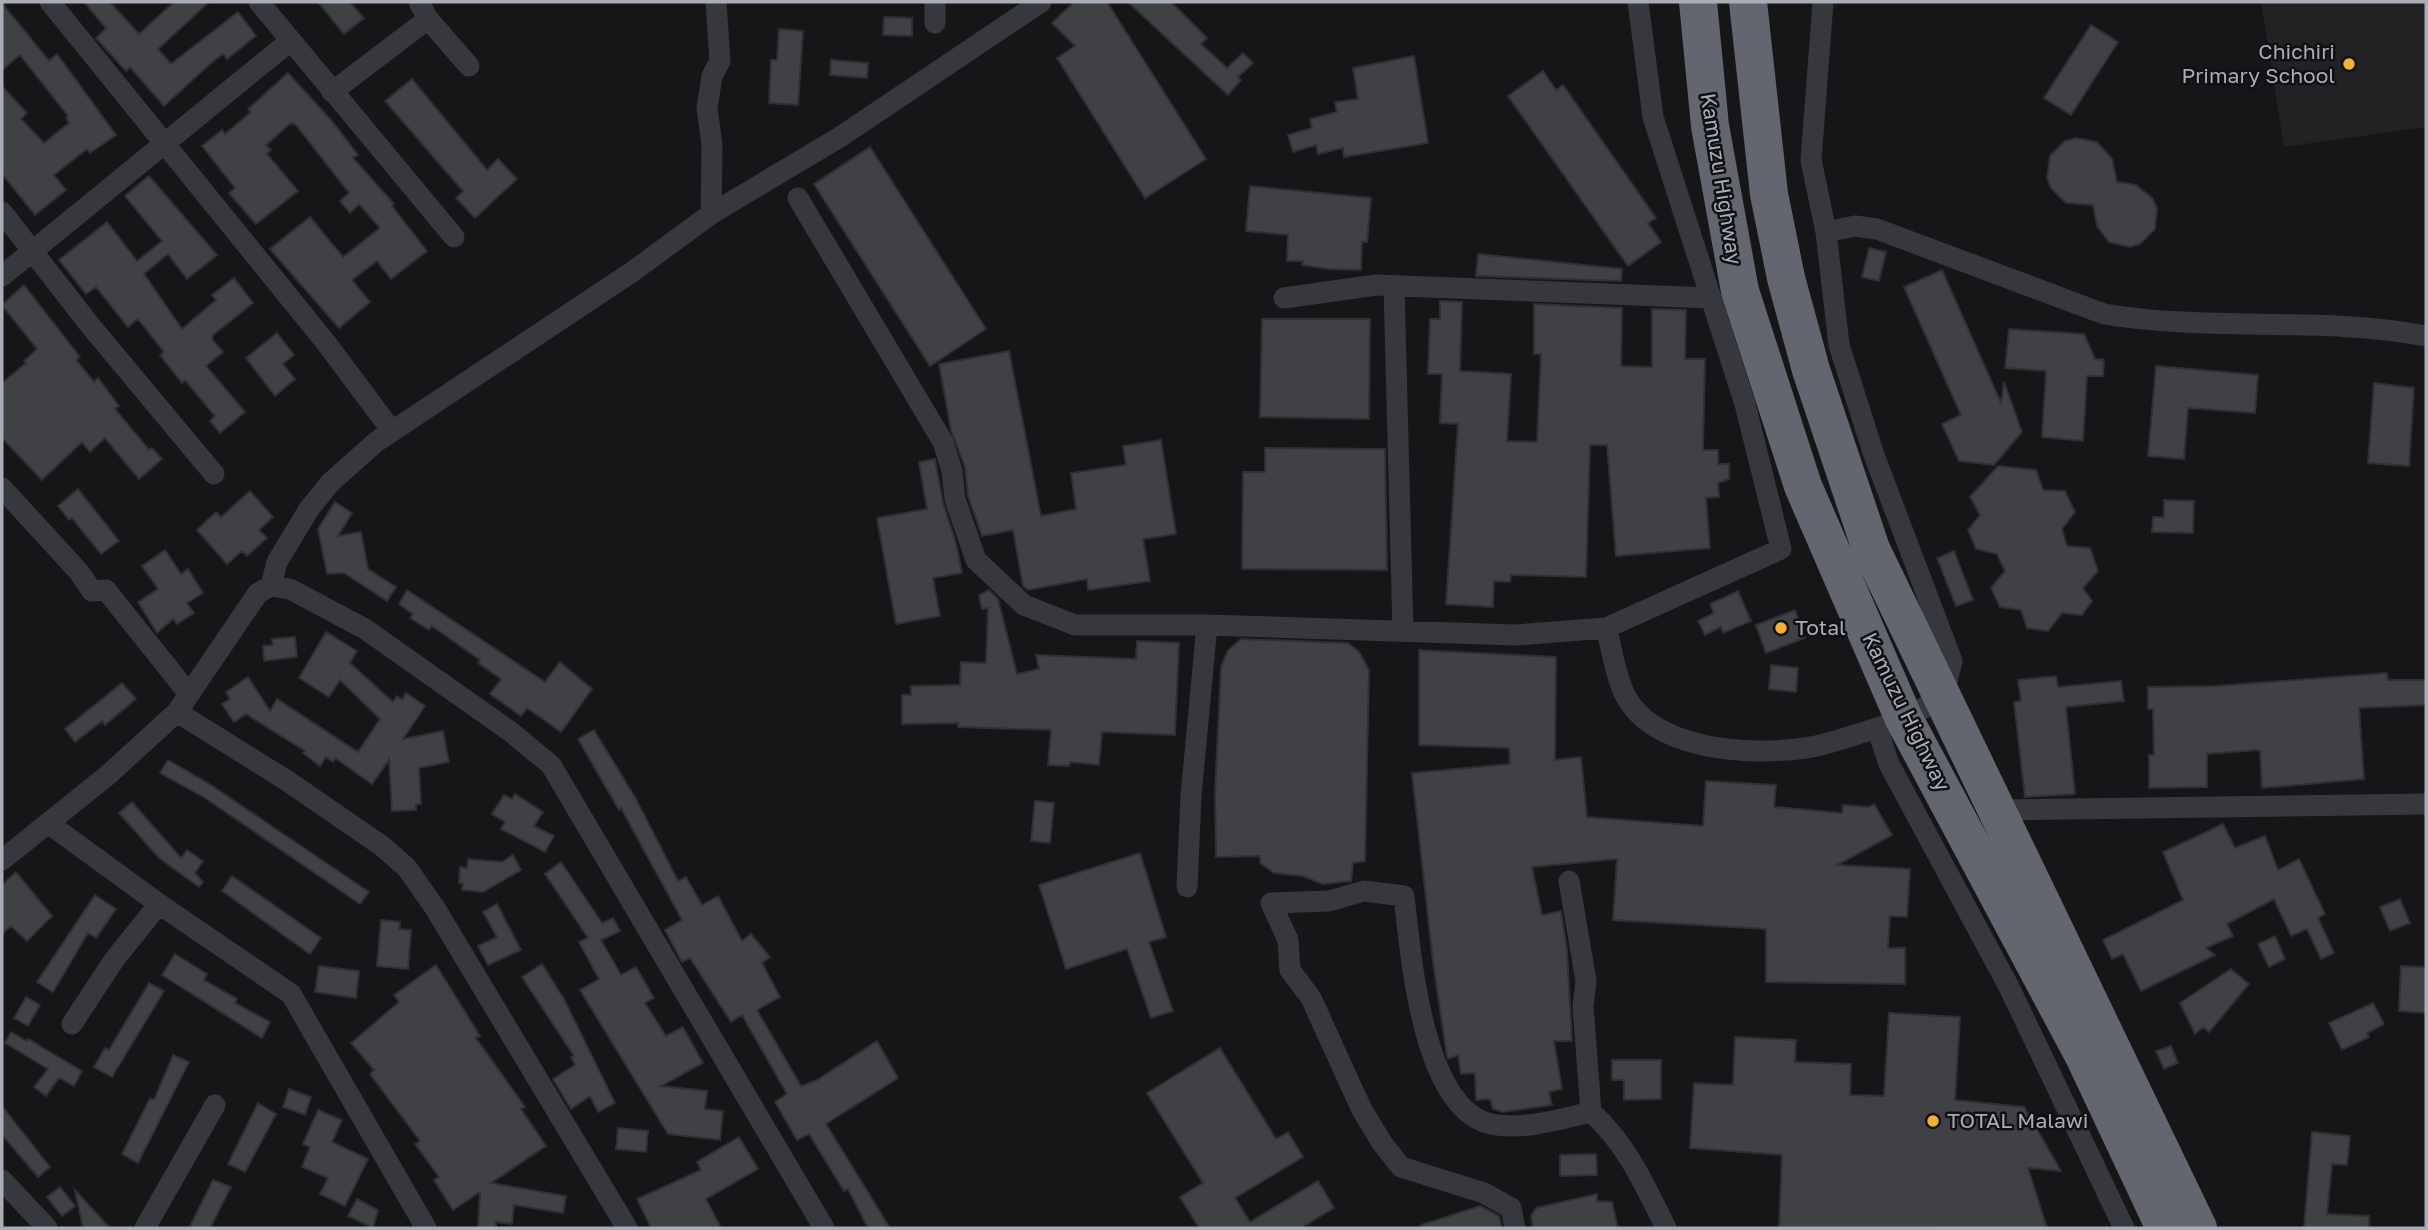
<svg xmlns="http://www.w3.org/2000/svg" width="2428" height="1230" viewBox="0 0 2428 1230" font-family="'Golos Text',sans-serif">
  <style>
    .built { fill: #222225 }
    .building { fill: #404145; stroke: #303034; stroke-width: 2 }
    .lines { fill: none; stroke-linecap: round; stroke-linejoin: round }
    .street { stroke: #37383d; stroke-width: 21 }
    .highway { stroke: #63666e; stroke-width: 38 }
    .poi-dot { fill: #f2b134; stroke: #111113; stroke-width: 2.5 }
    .labels { text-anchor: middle; stroke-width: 5; stroke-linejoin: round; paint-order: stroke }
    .poi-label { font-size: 21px; fill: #a8adb8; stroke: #111113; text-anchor: start }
    .street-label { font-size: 21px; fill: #a8adb8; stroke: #111113 }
  </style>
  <rect width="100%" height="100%" fill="#161618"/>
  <path class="built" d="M 2261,2 L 2426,2 L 2426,127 L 2284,147 Z"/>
  <path class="building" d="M 84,2 L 110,2 L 139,34 L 174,2 L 209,2 L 158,49 L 171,64 L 238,12 L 256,36 L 227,59 L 223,54 L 211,63 L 164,106 L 130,67 L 126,71 L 96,38 L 106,28 Z
    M 318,2 L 350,2 L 364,18 L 344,34 Z
    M 1074,2 L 1107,2 L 1206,159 L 1145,198 L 1057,58 L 1075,46 L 1052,23 Z
    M 1128,2 L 1171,2 L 1207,38 L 1201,44 L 1227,68 L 1243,53 L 1253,63 L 1238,77 L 1241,80 L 1228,95 Z
    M 2,3 L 49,61 L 57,54 L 116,135 L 90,153 L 87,149 L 54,175 L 66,190 L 35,215 L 2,174 L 2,86 L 27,113 L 21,119 L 44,143 L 69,123 L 66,118 L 68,116 L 20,55 L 2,70 Z
    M 884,17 L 912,18 L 912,36 L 883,35 Z
    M 2091,25 L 2118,42 L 2071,115 L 2044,98 Z
    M 779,29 L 803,31 L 798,105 L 769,103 L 771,60 L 777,60 Z
    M 1414,56 L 1428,143 L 1344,157 L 1343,148 L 1318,154 L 1316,145 L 1293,152 L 1288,135 L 1312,128 L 1310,119 L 1337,112 L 1335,102 L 1358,99 L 1353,68 Z
    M 831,60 L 868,63 L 867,78 L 830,75 Z
    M 1543,71 L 1556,90 L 1563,85 L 1656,218 L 1648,223 L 1661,242 L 1628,266 L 1508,96 Z
    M 288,73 L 331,120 L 358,155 L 353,158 L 394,204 L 392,206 L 427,251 L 391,279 L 377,261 L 352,280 L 370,302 L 339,328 L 270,249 L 310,217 L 343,257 L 380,228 L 359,204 L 350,213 L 340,201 L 349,193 L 296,125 L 291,123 L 266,145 L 271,150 L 267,154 L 298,191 L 256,224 L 229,193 L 235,188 L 202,146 L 222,130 L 225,134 L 251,112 L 248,109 Z
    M 412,79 L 487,170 L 498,159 L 517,179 L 475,218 L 456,198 L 463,191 L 385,101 Z
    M 2076,138 L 2097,142 L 2112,159 L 2117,182 L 2136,185 L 2152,198 L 2157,208 L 2155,229 L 2140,244 L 2130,247 L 2109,242 L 2097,226 L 2093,205 L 2066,203 L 2051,188 L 2047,178 L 2050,156 L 2065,141 Z
    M 870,147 L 986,329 L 930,366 L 814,184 Z
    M 149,176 L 217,255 L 187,279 L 168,254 L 144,274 L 182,329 L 216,300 L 212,295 L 234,278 L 253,303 L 213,335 L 212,339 L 223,352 L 206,366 L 245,412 L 220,433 L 210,421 L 215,416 L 185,380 L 182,383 L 160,355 L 164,352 L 138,319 L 128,327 L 96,287 L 86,294 L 59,260 L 107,222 L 137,261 L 162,241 L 125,196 Z
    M 1250,186 L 1371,198 L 1367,242 L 1362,242 L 1361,270 L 1328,269 L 1302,265 L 1303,261 L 1287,261 L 1288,235 L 1246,231 Z
    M 1869,248 L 1886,252 L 1879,281 L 1862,277 Z
    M 1478,254 L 1622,269 L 1621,281 L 1476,276 Z
    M 1942,270 L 2001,403 L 2004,382 L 2022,432 L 1994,465 L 1959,461 L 1942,424 L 1961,415 L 1904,287 Z
    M 24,285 L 80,357 L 76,360 L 94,382 L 98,378 L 119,406 L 115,409 L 149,450 L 152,448 L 162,459 L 139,479 L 105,438 L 90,452 L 82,442 L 42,480 L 2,438 L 2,383 L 26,363 L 24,361 L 37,349 L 2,305 Z
    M 1440,301 L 1462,302 L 1460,371 L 1511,374 L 1507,441 L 1537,442 L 1541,354 L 1534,354 L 1534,304 L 1622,308 L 1621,366 L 1652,367 L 1652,309 L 1686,310 L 1685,359 L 1705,359 L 1703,450 L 1718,450 L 1718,464 L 1729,464 L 1729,479 L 1718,483 L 1719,497 L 1706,498 L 1710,548 L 1616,556 L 1607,445 L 1590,445 L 1586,577 L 1511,575 L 1510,582 L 1494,581 L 1493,607 L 1446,604 L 1458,424 L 1440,423 L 1442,374 L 1428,374 L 1430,319 L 1440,319 Z
    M 1262,319 L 1370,319 L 1369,419 L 1260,417 Z
    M 2009,329 L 2084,334 L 2095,359 L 2104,360 L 2103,376 L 2087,376 L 2083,441 L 2042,437 L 2046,371 L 2005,368 Z
    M 277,333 L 294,355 L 283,364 L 295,379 L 275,396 L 246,358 Z
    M 1009,351 L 1041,516 L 1076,509 L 1071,473 L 1126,465 L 1123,446 L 1161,440 L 1176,534 L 1143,539 L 1150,581 L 1088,590 L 1087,579 L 1028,590 L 1023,586 L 1013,530 L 982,536 L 968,496 L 965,467 L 951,430 L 939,364 Z
    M 2156,366 L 2258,375 L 2255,413 L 2188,408 L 2184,459 L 2148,456 Z
    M 2374,383 L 2414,388 L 2409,466 L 2368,463 Z
    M 1265,448 L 1385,449 L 1387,570 L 1242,569 L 1243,472 L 1265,472 Z
    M 935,459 L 943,503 L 956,543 L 962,573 L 933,578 L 940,616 L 896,624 L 877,518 L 927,509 L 919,462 Z
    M 1998,466 L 2036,470 L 2043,490 L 2065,491 L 2075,512 L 2062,529 L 2067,546 L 2090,548 L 2098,571 L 2083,588 L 2092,601 L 2082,615 L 2062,613 L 2048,631 L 2027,628 L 2021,610 L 2000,607 L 1991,588 L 2005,571 L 1997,554 L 1976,549 L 1968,530 L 1980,515 L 1970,497 Z
    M 78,489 L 119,541 L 101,554 L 72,518 L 69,520 L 58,506 Z
    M 250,491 L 273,517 L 259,530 L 267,538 L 247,556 L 242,551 L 227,564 L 197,530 L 216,512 L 221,517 Z
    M 2164,500 L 2194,501 L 2193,533 L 2152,532 L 2153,517 L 2164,517 Z
    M 335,502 L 352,513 L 338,536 L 361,532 L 368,569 L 396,587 L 387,601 L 344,573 L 327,574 L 318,529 Z
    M 165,550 L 181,574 L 188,569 L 203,593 L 187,603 L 194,613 L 177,624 L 173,619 L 157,633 L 138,602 L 158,589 L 142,566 Z
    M 1954,551 L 1973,600 L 1956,606 L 1937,558 Z
    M 407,590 L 545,682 L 560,662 L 592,689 L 561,732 L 527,708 L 521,716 L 490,694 L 501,679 L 478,663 L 480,660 L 432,626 L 429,630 L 410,618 L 413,614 L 399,604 Z
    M 989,590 L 998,599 L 1017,674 L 1039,669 L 1036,655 L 1136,659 L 1137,641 L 1179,643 L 1175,735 L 1102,732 L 1099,765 L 1070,762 L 1069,766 L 1048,765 L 1051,730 L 958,727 L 958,723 L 902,724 L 902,695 L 911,695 L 911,686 L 960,685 L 961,662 L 986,663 L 988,608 L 982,609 L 979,595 Z
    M 1738,591 L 1751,621 L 1723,633 L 1721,627 L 1705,635 L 1698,621 L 1714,613 L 1710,604 Z
    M 1795,610 L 1805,638 L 1766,653 L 1756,625 Z
    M 326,632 L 357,651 L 350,663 L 393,702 L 397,696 L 402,700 L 406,693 L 425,706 L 403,739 L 443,731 L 449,762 L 419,768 L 421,804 L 416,804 L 416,810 L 392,811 L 389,760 L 372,784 L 335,758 L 333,762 L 326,757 L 320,766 L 303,753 L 305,751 L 246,714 L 234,722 L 222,704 L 230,699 L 226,692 L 248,677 L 270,711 L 277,699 L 358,752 L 380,719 L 340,680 L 329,697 L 299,678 Z
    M 295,637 L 297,657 L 264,661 L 263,646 L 273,645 L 272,639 Z
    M 1241,639 L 1348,643 L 1359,652 L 1369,670 L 1365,861 L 1353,863 L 1351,881 L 1323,884 L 1302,876 L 1274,873 L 1260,863 L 1260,856 L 1216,857 L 1215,793 L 1221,667 L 1228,650 Z
    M 1419,650 L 1556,657 L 1555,760 L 1581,757 L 1587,817 L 1703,826 L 1706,781 L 1776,785 L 1774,807 L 1842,813 L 1843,805 L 1869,807 L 1874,804 L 1892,835 L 1837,865 L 1910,869 L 1907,917 L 1890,916 L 1888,948 L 1905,948 L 1905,984 L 1766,982 L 1766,929 L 1613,920 L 1617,859 L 1532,867 L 1542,915 L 1561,911 L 1567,950 L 1572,1041 L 1554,1041 L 1562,1089 L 1549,1092 L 1552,1105 L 1503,1112 L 1493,1109 L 1490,1099 L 1476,1100 L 1475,1073 L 1461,1074 L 1458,1055 L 1448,1059 L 1446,1050 L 1433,962 L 1412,773 L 1510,764 L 1509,748 L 1419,745 Z
    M 1771,665 L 1798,668 L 1796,692 L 1769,689 Z
    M 2387,673 L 2388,680 L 2426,680 L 2426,705 L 2359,708 L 2364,779 L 2262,788 L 2260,751 L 2256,750 L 2207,754 L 2207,787 L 2149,788 L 2149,755 L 2154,755 L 2153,709 L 2148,709 L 2148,687 L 2216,686 Z
    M 2056,676 L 2058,687 L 2121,681 L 2124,701 L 2066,707 L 2075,794 L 2025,797 L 2014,702 L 2021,701 L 2018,680 Z
    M 122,683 L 136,699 L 105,725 L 102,721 L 75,742 L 65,729 Z
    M 594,730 L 636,799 L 678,881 L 686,877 L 702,905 L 718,896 L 742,941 L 751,934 L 770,957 L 762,963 L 780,997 L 757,1010 L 801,1086 L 817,1080 L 877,1041 L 898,1078 L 826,1124 L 890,1228 L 868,1228 L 848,1189 L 844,1191 L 809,1134 L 797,1140 L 775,1102 L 787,1094 L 742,1015 L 731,1022 L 690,958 L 682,962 L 665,930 L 682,920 L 621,808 L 619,810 L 578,739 Z
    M 168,760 L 211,785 L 369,892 L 360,904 L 205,798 L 160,773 Z
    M 515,794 L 543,812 L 534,826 L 554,836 L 545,852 L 501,829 L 505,822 L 492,814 L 504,795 L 512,799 Z
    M 1035,801 L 1054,803 L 1050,843 L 1031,841 Z
    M 132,802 L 181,858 L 187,850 L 203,861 L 195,873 L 203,882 L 199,887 L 159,858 L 119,813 Z
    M 2223,824 L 2235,848 L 2265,836 L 2278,870 L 2299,859 L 2325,914 L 2318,918 L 2334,953 L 2321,959 L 2307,929 L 2291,936 L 2274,899 L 2227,924 L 2233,936 L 2206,948 L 2215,955 L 2141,991 L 2123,954 L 2112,959 L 2103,940 L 2183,900 L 2163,852 Z
    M 1140,853 L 1166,937 L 1149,942 L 1173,1011 L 1151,1018 L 1127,949 L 1066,969 L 1039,885 Z
    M 513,855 L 521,870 L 483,892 L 462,890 L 463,884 L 459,883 L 460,867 L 467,868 L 468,859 L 502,862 Z
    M 561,862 L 602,923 L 613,918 L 620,931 L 601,940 L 621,975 L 636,967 L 654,998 L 645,1003 L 666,1036 L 683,1027 L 703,1063 L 661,1086 L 707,1091 L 705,1109 L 723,1111 L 720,1140 L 668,1134 L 580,990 L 599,979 L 579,942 L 588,938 L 545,874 Z
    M 16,872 L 52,916 L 27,941 L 11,926 L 2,934 L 2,885 Z
    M 232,876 L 321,938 L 310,954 L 222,891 Z
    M 95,895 L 116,909 L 96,938 L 88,933 L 53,992 L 37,982 Z
    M 2400,899 L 2410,923 L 2390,931 L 2380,907 Z
    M 497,904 L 521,950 L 488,965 L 478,946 L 497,937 L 483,912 Z
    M 381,920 L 400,922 L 399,929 L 411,930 L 408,969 L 377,966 Z
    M 2275,936 L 2285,959 L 2269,967 L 2258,944 Z
    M 175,954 L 207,974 L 204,980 L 237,999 L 235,1003 L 270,1022 L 262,1038 L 162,975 Z
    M 542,964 L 564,999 L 615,1103 L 598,1112 L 590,1096 L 571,1109 L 553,1079 L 575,1065 L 571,1057 L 574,1056 L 522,977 Z
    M 436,965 L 480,1036 L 476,1038 L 525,1107 L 521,1109 L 546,1146 L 491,1183 L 566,1196 L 563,1213 L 514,1205 L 512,1224 L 496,1222 L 496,1228 L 478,1228 L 480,1192 L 453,1210 L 434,1180 L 439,1177 L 415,1144 L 420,1141 L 370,1074 L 374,1070 L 351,1043 L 399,1002 L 394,995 Z
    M 319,966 L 359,971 L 356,998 L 315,992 Z
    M 2401,966 L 2426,967 L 2426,1013 L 2399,1011 Z
    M 2231,969 L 2249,984 L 2209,1032 L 2203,1027 L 2195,1034 L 2180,1003 Z
    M 149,983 L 164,991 L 112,1077 L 94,1067 L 105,1048 L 109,1050 Z
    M 26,997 L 40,1005 L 28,1026 L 14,1018 Z
    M 2373,1003 L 2384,1024 L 2367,1033 L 2369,1037 L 2342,1050 L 2329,1023 Z
    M 1889,1013 L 1960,1017 L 1955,1100 L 2024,1107 L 2061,1171 L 2028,1168 L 2047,1228 L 1779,1227 L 1782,1155 L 1690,1148 L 1694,1083 L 1733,1085 L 1735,1037 L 1796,1040 L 1795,1062 L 1851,1064 L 1850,1095 L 1884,1096 Z
    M 11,1032 L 27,1041 L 28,1039 L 82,1071 L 74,1086 L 59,1078 L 46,1096 L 34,1087 L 48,1069 L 5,1043 Z
    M 2171,1046 L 2178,1063 L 2164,1069 L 2156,1051 Z
    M 1220,1048 L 1276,1139 L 1288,1132 L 1303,1157 L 1235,1198 L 1250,1222 L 1318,1181 L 1334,1208 L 1301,1228 L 1199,1228 L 1180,1197 L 1203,1183 L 1147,1093 Z
    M 173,1055 L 189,1062 L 138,1163 L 122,1154 L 150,1098 L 154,1100 Z
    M 1612,1060 L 1661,1060 L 1661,1099 L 1624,1100 L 1624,1080 L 1612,1080 Z
    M 289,1089 L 311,1097 L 305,1115 L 283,1107 Z
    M 258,1103 L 276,1114 L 245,1172 L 228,1164 Z
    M 2,1106 L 50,1167 L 38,1177 L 2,1135 Z
    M 318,1110 L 342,1120 L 332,1142 L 368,1159 L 345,1206 L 320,1194 L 328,1178 L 302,1167 L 310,1147 L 303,1144 Z
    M 618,1128 L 648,1131 L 646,1152 L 616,1149 Z
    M 2312,1132 L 2350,1136 L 2347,1165 L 2332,1164 L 2327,1214 L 2369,1216 L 2369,1228 L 2304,1228 Z
    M 739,1137 L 758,1169 L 706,1199 L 721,1228 L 651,1228 L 637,1199 L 701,1170 L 697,1162 Z
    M 1596,1154 L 1597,1175 L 1560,1176 L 1560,1155 Z
    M 213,1180 L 231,1187 L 210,1228 L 189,1228 Z
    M 60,1187 L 75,1206 L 62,1216 L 47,1197 Z
    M 75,1190 L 110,1228 L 83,1228 Z
    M 1597,1194 L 1597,1201 L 1612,1202 L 1618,1228 L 1533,1228 L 1531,1216 L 1536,1208 Z
    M 357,1199 L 378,1210 L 373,1228 L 348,1216 Z
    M 1480,1206 L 1499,1216 L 1502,1228 L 1422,1228 L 1421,1225 Z"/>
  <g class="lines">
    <path class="street" d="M 50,2 L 327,344 L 392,431
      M 259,2 L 454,237
      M 419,2 L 428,19 L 469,66
      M 1823,2 L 1811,160 L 1826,232 L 1839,345 L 1874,455 L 1952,661 L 1943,697 L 1904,719 L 1877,728 L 1889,764 L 2009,987 L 2124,1228
      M 935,23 L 935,2
      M 332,92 L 428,19
      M 798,198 L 943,442 L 952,471 L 955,499 L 976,560 L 1024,605 L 1075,625 L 1207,625 L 1516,635 L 1606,628 L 1781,549 L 1745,404 L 1653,117 L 1638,2
      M 2,212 L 89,324 L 214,474
      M 711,214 L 712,145 L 707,108 L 712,76 L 720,61 L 716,2
      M 1826,232 L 1855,226 L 1877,229 L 2104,314 C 2211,332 2320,316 2426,336
      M 2,276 L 289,42
      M 1394,286 L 1403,631
      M 1284,298 L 1376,285 L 1711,298
      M 2,488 L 79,572 L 92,591 L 106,590 L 189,694
      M 271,586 L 277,562 L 309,509 L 330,483 L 376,442 L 632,272 L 711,214 L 840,137 L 1041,2
      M 1606,628 C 1612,649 1615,675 1625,695 C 1654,751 1750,756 1805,748 C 1829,745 1853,735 1877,728
      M 177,712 L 286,780 L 382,846 L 407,868 L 435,908 L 627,1228
      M 1999,810 L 2426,804
      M 48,823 L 159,904 L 291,994 L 426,1228
      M 2,860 L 108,775 L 177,712 L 258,593 L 271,586 L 290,589 L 365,629 L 511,732 L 551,765 L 824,1228
      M 1569,881 L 1586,981 L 1583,1006 L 1591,1112
      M 1187,887 L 1191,796 L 1207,625
      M 72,1024 L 114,960 L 159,904
      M 2,1180 L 47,1228
      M 145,1228 L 215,1105
      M 1515,1228 L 1511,1208 L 1484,1193 L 1401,1167 L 1382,1143 L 1361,1108 L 1311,998 L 1290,970 L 1288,940 L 1271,903 L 1329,901 L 1364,891 L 1404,896 C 1411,954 1422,1117 1497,1125 C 1529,1129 1560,1119 1591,1112 C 1627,1144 1645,1186 1666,1228"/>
    <path class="highway" d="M 1698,2 L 1710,126 L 1740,291 L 1803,486 L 1904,719 L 2084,1056 L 2165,1228
      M 1748,2 L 1769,194 L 1786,278 L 1811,370 L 1871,549 L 2198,1228"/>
  </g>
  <g class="poi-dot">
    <circle cx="2349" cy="64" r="7"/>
    <circle cx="1781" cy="628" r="7"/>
    <circle cx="1933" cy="1121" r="7"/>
  </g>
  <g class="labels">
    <g class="poi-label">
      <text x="2335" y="59" text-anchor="end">Chichiri<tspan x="2335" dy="24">Primary School</tspan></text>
      <text x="1795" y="635">Total</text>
      <text x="1947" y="1128">TOTAL Malawi</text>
    </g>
    <g class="street-label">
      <text transform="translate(1721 179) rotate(81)" y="7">Kamuzu Highway</text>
      <text transform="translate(1906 712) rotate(64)" y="7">Kamuzu Highway</text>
    </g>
  </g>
  <rect width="2428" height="1230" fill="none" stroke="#a8adb8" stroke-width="7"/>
</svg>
